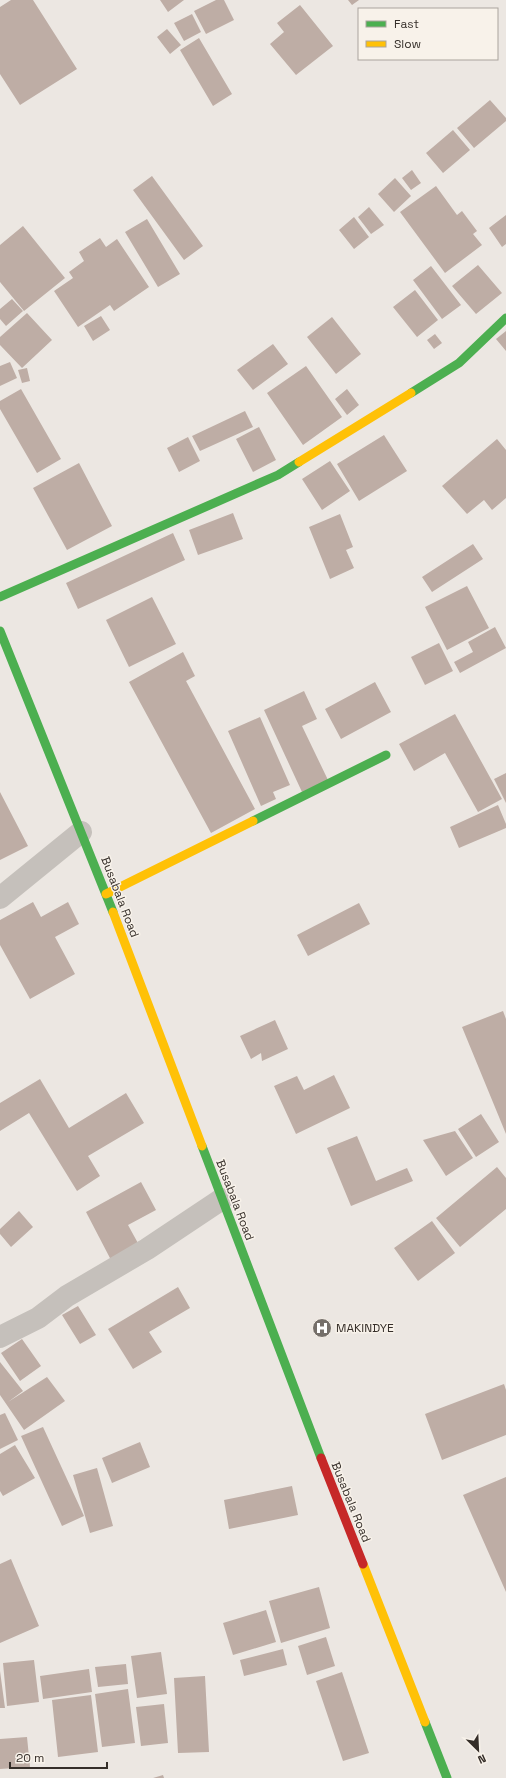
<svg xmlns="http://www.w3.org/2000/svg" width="506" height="1778" viewBox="0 0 506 1778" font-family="'Space Grotesk',sans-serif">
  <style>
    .building { fill: #beada5 }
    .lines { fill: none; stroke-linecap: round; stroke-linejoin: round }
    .street { stroke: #c5c0bb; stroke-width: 22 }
    .fast { stroke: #4caf50; stroke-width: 9 }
    .slow { stroke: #ffc107; stroke-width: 9 }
    .jam { stroke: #c62828; stroke-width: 9 }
    .labels { text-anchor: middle; stroke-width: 3; stroke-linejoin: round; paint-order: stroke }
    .street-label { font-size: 12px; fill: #352e29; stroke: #f8f2ea }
    .poi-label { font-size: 12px; fill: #352e29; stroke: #f8f2ea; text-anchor: start }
  </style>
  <rect width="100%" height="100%" fill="#ece7e2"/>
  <path class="building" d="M 11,0 L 33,0 L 77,69 L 20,105 L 0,74 L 0,7 Z
    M 160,0 L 184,0 L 168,12 Z
    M 216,0 L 224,0 L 234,20 L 206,34 L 194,11 Z
    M 348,0 L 359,0 L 352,5 Z
    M 300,5 L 333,46 L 296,75 L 270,44 L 284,32 L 277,23 Z
    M 192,14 L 201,32 L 184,41 L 174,23 Z
    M 167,29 L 181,45 L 170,54 L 157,37 Z
    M 199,38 L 232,94 L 213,106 L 180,50 Z
    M 490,100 L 506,118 L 506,121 L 474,148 L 457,128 Z
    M 453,130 L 470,150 L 443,173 L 426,153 Z
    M 412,170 L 421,183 L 411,190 L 402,178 Z
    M 152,176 L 203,246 L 184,260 L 133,190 Z
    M 395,178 L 411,196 L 394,212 L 378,194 Z
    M 436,186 L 457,215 L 462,211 L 477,231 L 473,234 L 482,245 L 445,273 L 400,212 Z
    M 369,207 L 384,225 L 371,234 L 358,217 Z
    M 506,215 L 506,244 L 502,247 L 489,228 Z
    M 354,217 L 369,237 L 354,249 L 339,230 Z
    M 147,219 L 180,274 L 158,287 L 125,232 Z
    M 23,226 L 65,278 L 24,311 L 0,282 L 0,245 Z
    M 100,238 L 106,247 L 117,239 L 149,287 L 114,311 L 110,305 L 78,327 L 54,291 L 73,278 L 69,272 L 84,261 L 79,252 Z
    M 478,265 L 502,293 L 476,314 L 452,286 Z
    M 431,266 L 461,305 L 442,319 L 413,280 Z
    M 415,290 L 438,320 L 417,337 L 393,307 Z
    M 12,299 L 23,311 L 6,326 L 0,319 L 0,309 Z
    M 27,313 L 52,340 L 22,368 L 0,345 L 0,337 Z
    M 101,316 L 110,330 L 93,341 L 84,326 Z
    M 332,317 L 361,354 L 336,374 L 307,337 Z
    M 506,331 L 506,351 L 496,339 Z
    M 435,334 L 442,343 L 434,349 L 427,340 Z
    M 273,344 L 288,364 L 253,390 L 237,370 Z
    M 10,362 L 17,378 L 0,386 L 0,366 Z
    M 306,366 L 342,417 L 303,445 L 267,393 Z
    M 27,368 L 30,381 L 22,383 L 18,370 Z
    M 21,389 L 61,459 L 37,473 L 0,409 L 0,401 Z
    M 347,389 L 359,405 L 347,415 L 335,399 Z
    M 245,411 L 253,427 L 200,451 L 192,436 Z
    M 259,427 L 276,460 L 253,472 L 236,439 Z
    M 384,435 L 407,471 L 359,501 L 337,464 Z
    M 188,437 L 200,461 L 179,472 L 167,448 Z
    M 497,439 L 506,450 L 506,498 L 492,510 L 484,500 L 467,514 L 442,486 Z
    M 330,461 L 350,491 L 322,510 L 302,479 Z
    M 79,463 L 112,526 L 67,550 L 33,488 Z
    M 233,513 L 243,539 L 198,555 L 189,530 Z
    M 340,514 L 353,547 L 346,550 L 354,568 L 330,579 L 309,527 Z
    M 173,533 L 185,560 L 78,609 L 66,583 Z
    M 473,544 L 483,559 L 432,592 L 422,577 Z
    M 467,586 L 489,628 L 447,650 L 425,607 Z
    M 152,597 L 176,644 L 129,667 L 106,620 Z
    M 495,627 L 506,648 L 460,673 L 454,662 L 473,652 L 468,642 Z
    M 439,643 L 453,671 L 425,685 L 411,657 Z
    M 183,652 L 195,676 L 186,681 L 255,809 L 211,833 L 129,682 Z
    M 375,682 L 391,712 L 341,739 L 325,709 Z
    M 304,691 L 317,719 L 302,726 L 328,780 L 302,792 L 264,710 Z
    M 455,714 L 502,799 L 478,812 L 445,753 L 414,771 L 399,744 Z
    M 260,717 L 290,785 L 273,792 L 276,799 L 261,806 L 228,731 Z
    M 506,773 L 506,803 L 494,779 Z
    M 0,792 L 28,846 L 0,860 Z
    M 498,805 L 506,824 L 506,828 L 459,848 L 450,827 Z
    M 33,902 L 41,917 L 68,902 L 79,924 L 55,937 L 75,974 L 30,999 L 0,945 L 0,920 Z
    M 359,903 L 370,924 L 308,956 L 297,935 Z
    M 503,1011 L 506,1019 L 506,1134 L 462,1027 Z
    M 275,1020 L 288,1049 L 262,1061 L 261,1053 L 251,1059 L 240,1036 Z
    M 334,1075 L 350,1108 L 296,1134 L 274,1086 L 297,1076 L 304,1090 Z
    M 40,1079 L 69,1128 L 126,1093 L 144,1123 L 88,1156 L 100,1176 L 77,1191 L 29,1113 L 0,1131 L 0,1103 Z
    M 481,1114 L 499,1142 L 476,1157 L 458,1129 Z
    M 455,1131 L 473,1158 L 446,1176 L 423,1140 Z
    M 357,1136 L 376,1181 L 407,1168 L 413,1181 L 351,1206 L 327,1148 Z
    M 497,1167 L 506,1178 L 506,1209 L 460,1247 L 436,1218 Z
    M 141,1182 L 156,1210 L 128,1225 L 139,1245 L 111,1260 L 86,1212 Z
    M 19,1211 L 33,1227 L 11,1247 L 0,1234 L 0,1229 Z
    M 432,1221 L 455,1253 L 418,1281 L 394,1248 Z
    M 178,1287 L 190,1308 L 149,1332 L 162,1352 L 133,1369 L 108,1329 Z
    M 78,1306 L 96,1335 L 80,1344 L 62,1315 Z
    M 22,1339 L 41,1366 L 20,1381 L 1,1353 Z
    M 0,1362 L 23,1391 L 8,1402 L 47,1377 L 65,1401 L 24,1430 L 0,1395 Z
    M 504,1384 L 506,1390 L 506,1435 L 442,1460 L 425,1414 Z
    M 5,1413 L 18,1440 L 0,1449 L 0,1415 Z
    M 43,1427 L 84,1516 L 62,1526 L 21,1436 Z
    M 140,1442 L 150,1467 L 112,1483 L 102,1458 Z
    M 15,1445 L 35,1478 L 3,1496 L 0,1491 L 0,1454 Z
    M 97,1468 L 113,1526 L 90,1533 L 73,1475 Z
    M 506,1477 L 506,1592 L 463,1495 Z
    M 292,1486 L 298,1515 L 229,1529 L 224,1500 Z
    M 11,1559 L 39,1626 L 0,1643 L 0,1564 Z
    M 319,1587 L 330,1628 L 281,1643 L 269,1601 Z
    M 266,1610 L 276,1642 L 233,1655 L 223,1623 Z
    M 326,1637 L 335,1666 L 307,1675 L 298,1646 Z
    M 283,1649 L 287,1665 L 244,1676 L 240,1660 Z
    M 161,1652 L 167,1694 L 137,1698 L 131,1656 Z
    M 34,1660 L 39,1702 L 7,1706 L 3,1663 Z
    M 126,1664 L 128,1684 L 98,1687 L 95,1667 Z
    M 89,1669 L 92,1692 L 43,1699 L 40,1676 Z
    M 0,1671 L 5,1708 L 0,1708 Z
    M 342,1672 L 369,1753 L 343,1761 L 316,1681 Z
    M 205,1676 L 209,1752 L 178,1753 L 174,1678 Z
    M 128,1689 L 135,1743 L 102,1747 L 95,1694 Z
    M 91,1695 L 98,1752 L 58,1757 L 52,1700 Z
    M 164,1704 L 168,1743 L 141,1746 L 136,1707 Z
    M 27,1737 L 30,1767 L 0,1769 L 0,1739 Z
    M 163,1775 L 164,1778 L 153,1778 Z"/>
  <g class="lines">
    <path class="street" d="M 0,898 L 81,832
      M 0,1337 L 38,1318 L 67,1296 L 147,1249 L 222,1199"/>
    <path class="fast" d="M 411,393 L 459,363 L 506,318
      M 0,597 L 278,475 L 299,462
      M 0,631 L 113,912
      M 253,821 L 386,755
      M 202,1146 L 321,1458
      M 425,1722 L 447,1778"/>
    <path class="slow" d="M 299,462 L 411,393
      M 106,894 L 253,821
      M 113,912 L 202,1146
      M 363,1564 L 425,1722"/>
    <path class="jam" d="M 321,1458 L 363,1564"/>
  </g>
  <defs>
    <symbol id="hospital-disc" viewBox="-11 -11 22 22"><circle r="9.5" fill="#756f6a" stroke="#f8f2ea"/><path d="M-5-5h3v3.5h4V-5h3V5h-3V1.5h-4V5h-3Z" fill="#fff"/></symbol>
  </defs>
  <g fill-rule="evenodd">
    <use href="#hospital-disc" x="311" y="1317" width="22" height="22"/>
  </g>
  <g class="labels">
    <g class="street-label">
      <text transform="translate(120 897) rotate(69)" y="4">Busabala Road</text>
      <text transform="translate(235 1200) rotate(69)" y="4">Busabala Road</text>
      <text transform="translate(351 1502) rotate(68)" y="4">Busabala Road</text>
    </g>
    <g class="poi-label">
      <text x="336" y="1332">MAKINDYE</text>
    </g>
  </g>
  <rect x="358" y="8" width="140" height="52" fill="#f8f2ea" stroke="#aaa49d"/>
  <rect x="366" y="21" width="20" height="6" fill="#4caf50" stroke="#aaa49d"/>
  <text x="394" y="28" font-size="12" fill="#352e29">Fast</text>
  <rect x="366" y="41" width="20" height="6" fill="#ffc107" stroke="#aaa49d"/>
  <text x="394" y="48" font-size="12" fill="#352e29">Slow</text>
  <g transform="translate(478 1750) rotate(156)" stroke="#f8f2ea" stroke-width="3" paint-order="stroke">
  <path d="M0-3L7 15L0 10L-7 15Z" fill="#352e29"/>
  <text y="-6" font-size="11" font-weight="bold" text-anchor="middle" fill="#352e29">N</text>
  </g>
  <path d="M10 1762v6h97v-6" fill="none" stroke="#352e29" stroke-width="2"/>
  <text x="16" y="1762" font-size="12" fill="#352e29" stroke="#f8f2ea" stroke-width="3" paint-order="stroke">20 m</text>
</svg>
